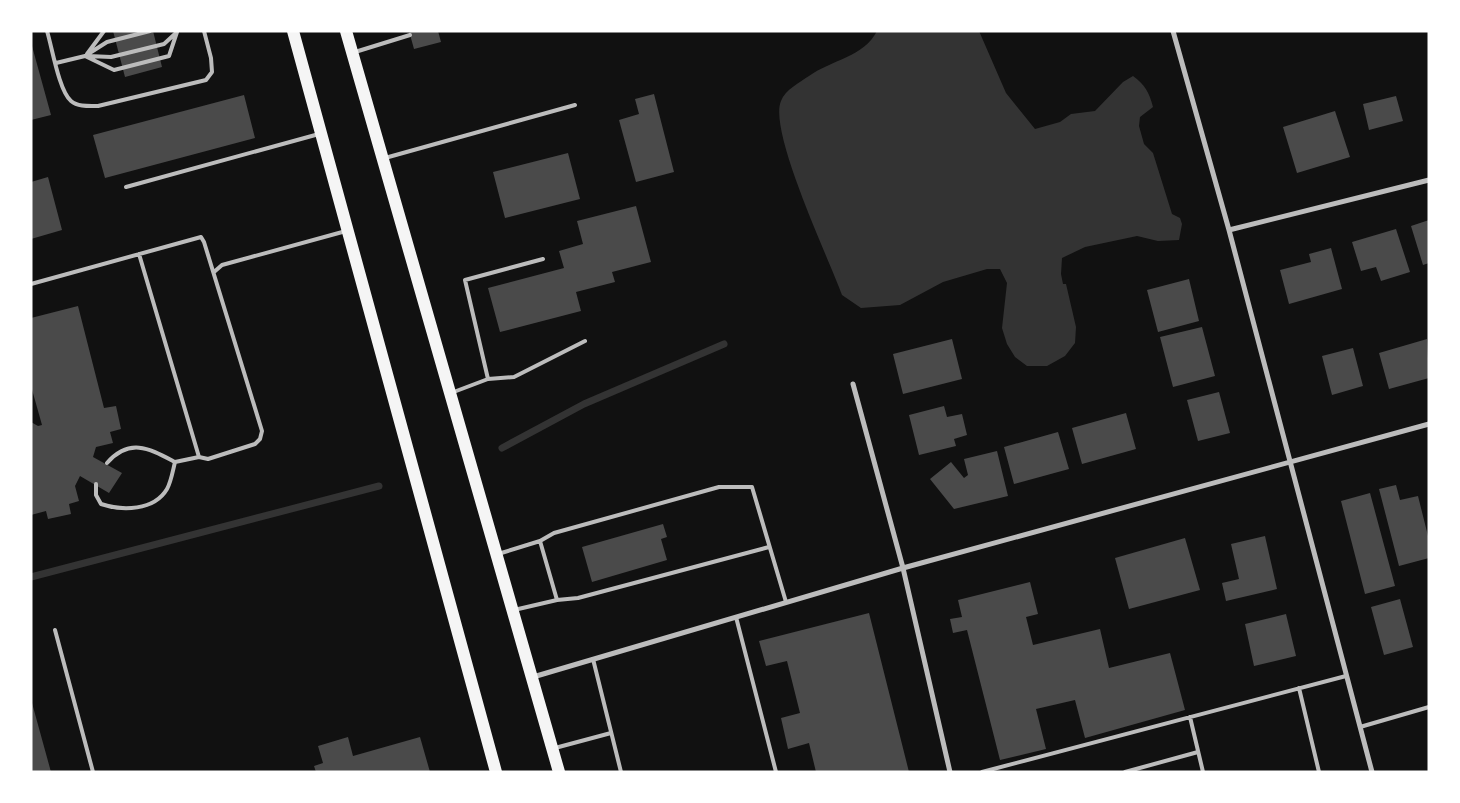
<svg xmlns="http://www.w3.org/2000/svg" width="1460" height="803" viewBox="0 0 1460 803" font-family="Cabin,sans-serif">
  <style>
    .water { fill: #333 }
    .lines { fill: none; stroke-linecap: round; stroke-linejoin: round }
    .stream { stroke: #333; stroke-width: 7 }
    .building { fill: #4a4a4a }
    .service { stroke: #bcbcbc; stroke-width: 4 }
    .minor { stroke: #bcbcbc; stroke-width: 5 }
    .primary { stroke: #f5f5f5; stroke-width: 12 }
  </style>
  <rect width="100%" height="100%" fill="#111"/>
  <path class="water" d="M 877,31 L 979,31 L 1006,93 L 1035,129 L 1060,122 L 1071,114 L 1095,111 L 1123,82 L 1133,76 C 1145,85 1149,92 1153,107 L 1140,117 L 1139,126 L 1144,144 L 1153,153 L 1172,214 L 1180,218 L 1182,224 L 1179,240 L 1158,241 L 1137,236 L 1085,247 L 1062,258 L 1061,274 L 1063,284 L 1066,284 L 1076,327 L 1075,343 L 1065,356 L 1047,366 L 1027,366 L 1015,357 L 1007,344 L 1002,328 L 1007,283 L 1000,269 L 987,269 L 943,282 L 900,305 L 861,308 L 842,295 C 829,259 768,131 781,101 C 785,90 800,82 809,76 C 831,60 864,57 877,31 Z"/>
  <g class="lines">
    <path class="stream" d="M 502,448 L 584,404 L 724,344
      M 31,577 L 379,486"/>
  </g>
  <path class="building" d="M 113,31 L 153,31 L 162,67 L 125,77 Z
    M 409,31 L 438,31 L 441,42 L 414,49 Z
    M 32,46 L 51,115 L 31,120 L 31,47 Z
    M 654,94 L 674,172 L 636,182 L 619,120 L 639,114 L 635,99 Z
    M 244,95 L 255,138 L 105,178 L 93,135 Z
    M 1396,96 L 1403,121 L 1369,130 L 1363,104 Z
    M 1335,111 L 1350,157 L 1297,173 L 1283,127 Z
    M 568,153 L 580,199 L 505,218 L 493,172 Z
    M 48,177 L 62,230 L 31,239 L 31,182 Z
    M 636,206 L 651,262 L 612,272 L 615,282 L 576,292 L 581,311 L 500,332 L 488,288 L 564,268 L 559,251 L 583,244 L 577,221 Z
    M 1429,220 L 1429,263 L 1423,265 L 1411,226 Z
    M 1396,229 L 1410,272 L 1381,281 L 1376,267 L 1361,271 L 1352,242 Z
    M 1331,248 L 1342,289 L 1289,304 L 1280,270 L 1311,262 L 1309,254 Z
    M 1189,279 L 1199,321 L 1158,332 L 1147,290 Z
    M 78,306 L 104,408 L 116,406 L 121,429 L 110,432 L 113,443 L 96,447 L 93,457 L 122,473 L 109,493 L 80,476 L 75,486 L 79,501 L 69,504 L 71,514 L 48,519 L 46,511 L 31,515 L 31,422 L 38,426 L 42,425 L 31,386 L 31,318 Z
    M 1202,327 L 1215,376 L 1173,387 L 1160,337 Z
    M 952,339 L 962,379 L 903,394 L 893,354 Z
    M 1427,339 L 1429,378 L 1389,389 L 1379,353 Z
    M 1353,348 L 1363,386 L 1332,395 L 1322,356 Z
    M 1219,392 L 1230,433 L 1198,441 L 1187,400 Z
    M 944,406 L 947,417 L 962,414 L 967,435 L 954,439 L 956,446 L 919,455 L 909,415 Z
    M 1126,413 L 1136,449 L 1082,464 L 1072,428 Z
    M 1058,432 L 1069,469 L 1014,484 L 1004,447 Z
    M 997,451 L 1008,496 L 954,509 L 930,479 L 951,462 L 964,478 L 968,475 L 964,459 Z
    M 1396,485 L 1400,500 L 1418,496 L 1429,540 L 1429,558 L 1399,566 L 1379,489 Z
    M 1370,493 L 1395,586 L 1365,594 L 1341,501 Z
    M 663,524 L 667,537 L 661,539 L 667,560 L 592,582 L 582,547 Z
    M 1265,536 L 1277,589 L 1226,601 L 1222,583 L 1239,579 L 1231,544 Z
    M 1185,538 L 1200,590 L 1129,609 L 1115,558 Z
    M 1030,582 L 1038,614 L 1026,617 L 1033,645 L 1100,629 L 1109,668 L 1170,653 L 1185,710 L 1085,738 L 1075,700 L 1036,709 L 1046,749 L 1000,760 L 967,630 L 953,633 L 950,619 L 962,617 L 958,600 Z
    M 1400,599 L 1413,647 L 1384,655 L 1371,607 Z
    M 869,613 L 909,772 L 816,772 L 809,743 L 788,749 L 781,718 L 800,713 L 787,661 L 766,666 L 759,641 Z
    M 1286,614 L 1296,656 L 1254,666 L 1245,624 Z
    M 31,703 L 32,703 L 51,772 L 31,772 Z
    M 348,737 L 353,756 L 420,737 L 430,772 L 316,772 L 314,766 L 323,763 L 318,746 Z"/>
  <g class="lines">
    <path class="service" d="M 47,31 C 52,47 59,91 71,101 C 78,107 89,106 98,106 L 206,80 L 212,72 L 211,58 L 204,31
      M 355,52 L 410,35
      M 87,54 L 104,31
      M 85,56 L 114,70 L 169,56 L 177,32
      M 88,56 L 111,57 L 164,44 L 177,32
      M 56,63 L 85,56 L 107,42 L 150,31
      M 385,158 L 575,105
      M 126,187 L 319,134
      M 214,272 L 222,265 L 346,231
      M 31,284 L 201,237 L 204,242 L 262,431 L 260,439 L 255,444 L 208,459 L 199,457 L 139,254
      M 488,379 L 465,280 L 543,259
      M 451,393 L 488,379 L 514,377 L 585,341
      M 175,462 L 199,457
      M 96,484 L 96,495 L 101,504 C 122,511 154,511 167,489 C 171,482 173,470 175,462 C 150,449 130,437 107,463
      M 540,541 L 557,600
      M 498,554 L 540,541 L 554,533 L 719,487 L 752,487 L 786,602
      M 514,610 L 557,600 L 578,598 L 769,547
      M 736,617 L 776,772
      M 55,630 L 93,772
      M 593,659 L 621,772
      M 1299,688 L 1319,772
      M 1190,717 L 1203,772
      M 1360,727 L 1429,707
      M 555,748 L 611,733
      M 982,772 L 1346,676
      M 1125,772 L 1198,752"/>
    <path class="minor" d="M 1173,31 L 1229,230 L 1372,772
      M 1229,230 L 1429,180
      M 853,384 L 903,568 L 950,772
      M 533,677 L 903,568 L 1429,424"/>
    <path class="primary" d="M 293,31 L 496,772
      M 346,31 L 559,772"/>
  </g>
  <rect width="1460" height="803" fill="none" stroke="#ffffff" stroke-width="65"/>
</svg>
